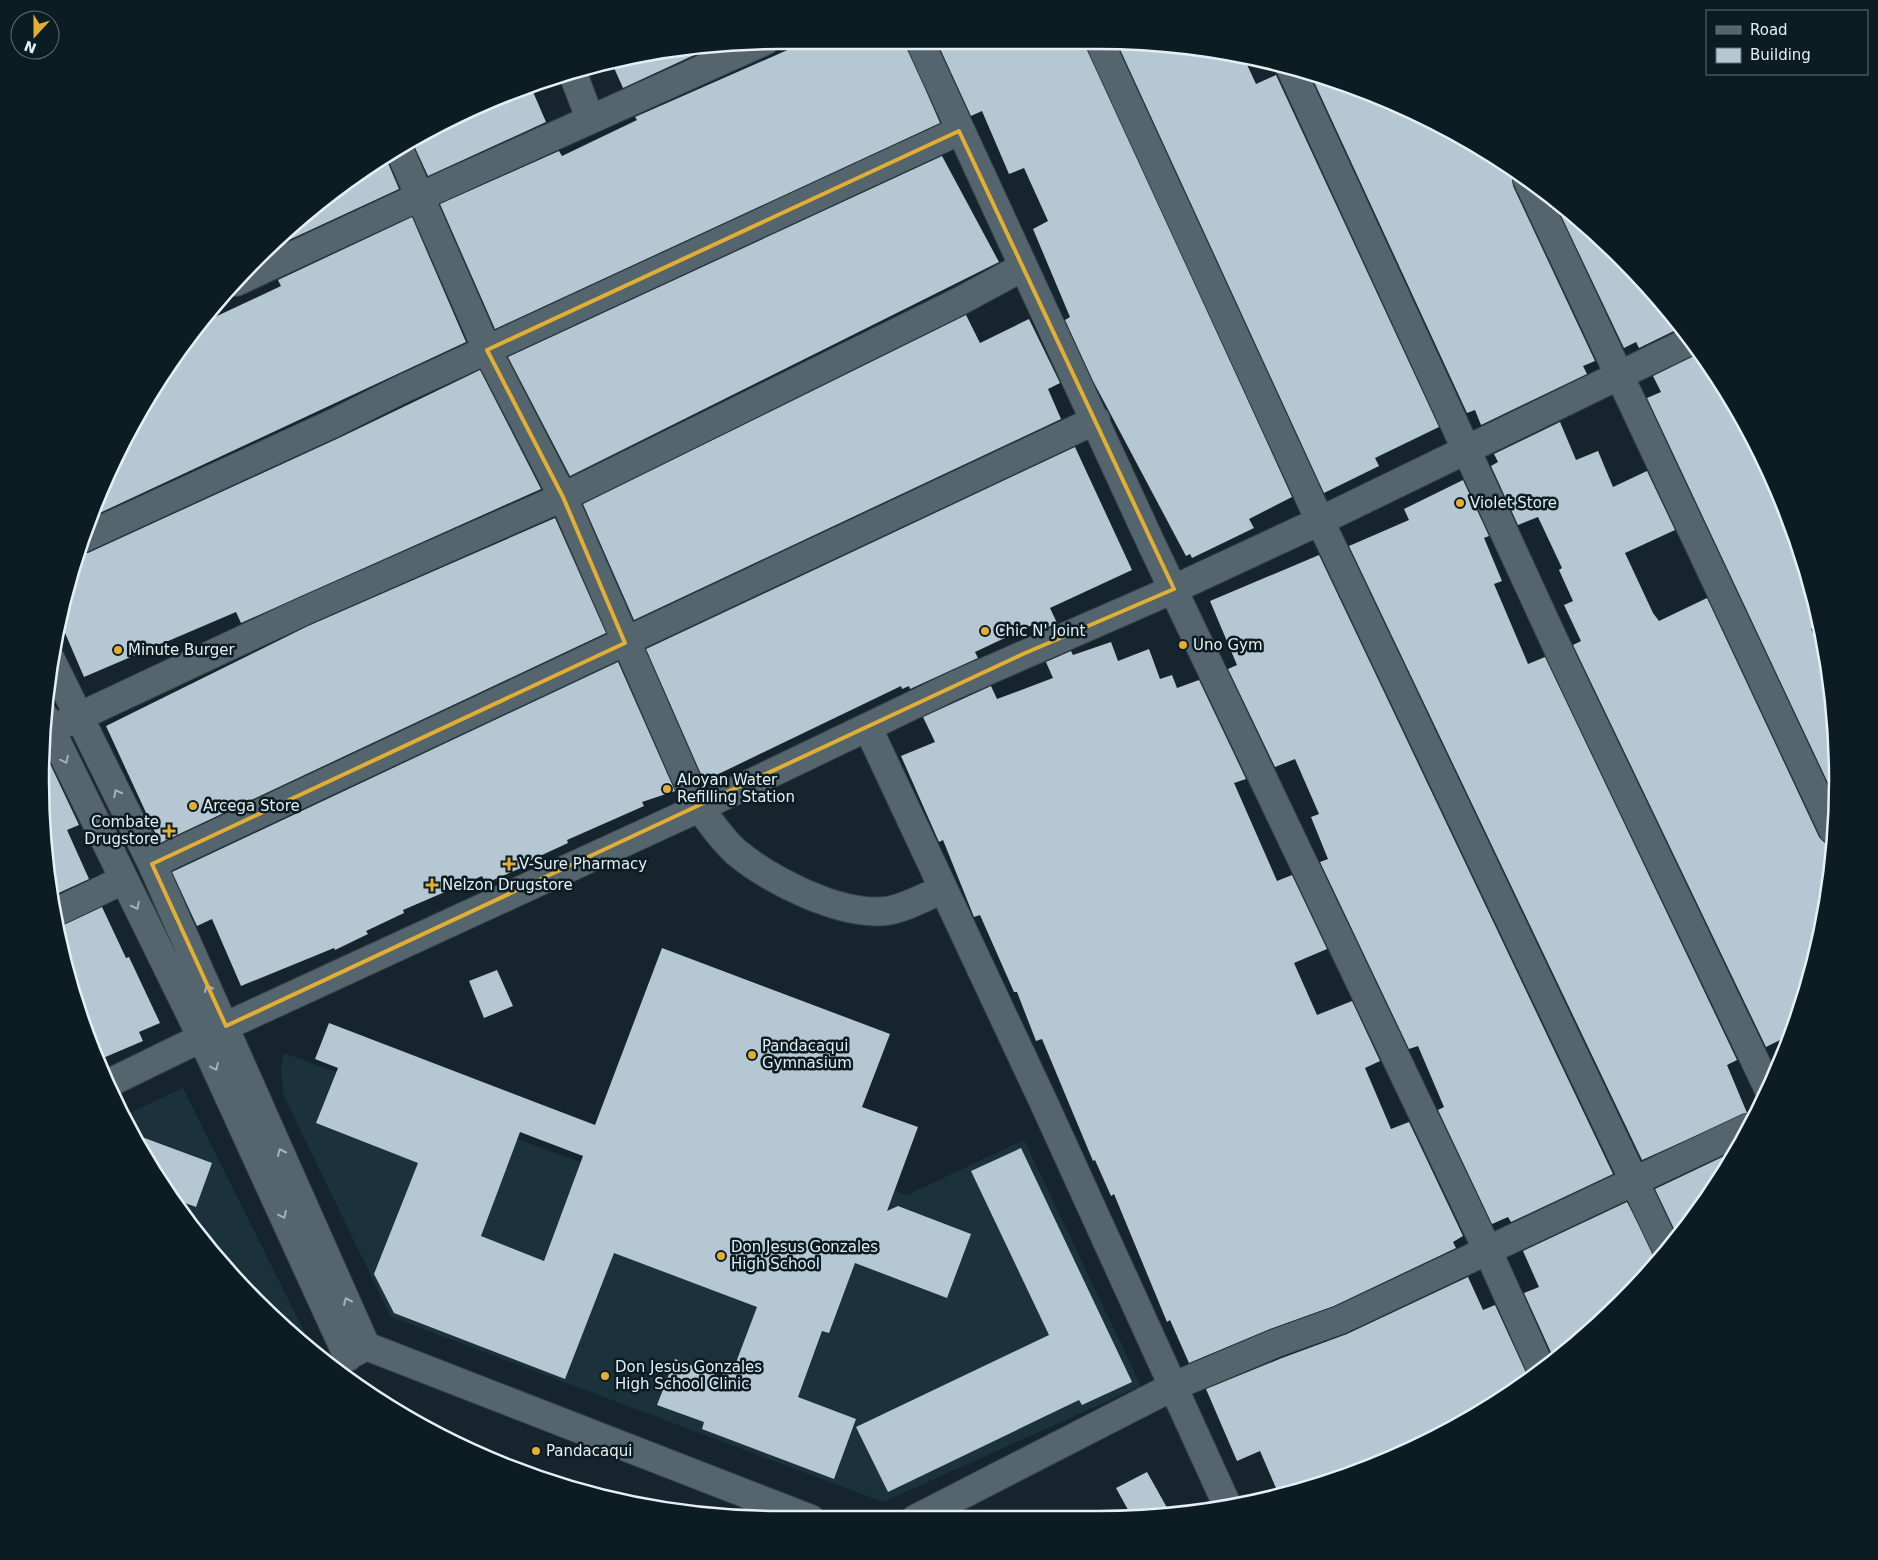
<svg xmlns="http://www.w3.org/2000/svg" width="1878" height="1560" viewBox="0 0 1878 1560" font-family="'DejaVu Sans',sans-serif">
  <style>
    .built { fill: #1b323d }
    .building { fill: #b4c7d2; fill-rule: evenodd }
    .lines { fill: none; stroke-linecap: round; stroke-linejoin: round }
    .minor-casing { stroke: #344046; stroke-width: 30 }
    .minor { stroke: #54656e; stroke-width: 28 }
    .oneway { stroke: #a4b1b8 }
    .marked { fill: none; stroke: #e2af34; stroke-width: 4; stroke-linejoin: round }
    .poi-dot { fill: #e2af34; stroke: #0c1c23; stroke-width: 2 }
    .labels { text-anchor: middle; stroke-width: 5; stroke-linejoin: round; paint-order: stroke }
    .poi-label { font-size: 15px; fill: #e5eff4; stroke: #0c1c23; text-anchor: start }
    .rim { fill: none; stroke: #e5eff4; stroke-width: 2.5 }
  </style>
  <rect width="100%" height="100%" fill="#16252d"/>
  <path class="built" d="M 284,1053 L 629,1180 L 658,1104 L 907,1195 L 1024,1140 L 1141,1386 L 883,1502 L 391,1317 L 283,1094 L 281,1069 Z
    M 183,1088 L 309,1341 L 307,1347 L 292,1336 L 193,1230 L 139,1150 L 123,1116 Z"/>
  <path class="building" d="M 789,40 L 905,42 L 940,123 L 495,329 L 440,204 L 559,151 L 562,156 L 637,120 L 635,117 L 792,48 Z
    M 937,42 L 1086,45 L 1292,497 L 1249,519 L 1254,528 L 1192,558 L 1190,554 L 1186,556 L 1093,381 L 1065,320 L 1070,317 L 1033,229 L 1048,221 L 1024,168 L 1009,174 L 982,111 L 971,116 Z
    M 718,44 L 623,88 L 611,61 L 684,46 Z
    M 1118,45 L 1194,46 L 1243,56 L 1256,84 L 1276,75 L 1439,427 L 1375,458 L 1379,466 L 1324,493 Z
    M 1310,73 L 1425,116 L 1515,169 L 1512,177 L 1513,186 L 1595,361 L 1583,366 L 1587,374 L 1481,425 L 1475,410 L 1467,413 Z
    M 530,85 L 546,122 L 428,176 L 411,139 L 497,96 Z
    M 385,156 L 399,189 L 265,251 L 330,193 Z
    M 942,156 L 999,262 L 570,476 L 508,357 Z
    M 1555,203 L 1621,257 L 1680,328 L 1639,348 L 1636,342 L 1624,348 Z
    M 412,217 L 466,342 L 89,518 L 117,452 L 165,369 L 202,323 L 281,286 L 278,280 Z
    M 966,315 L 980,343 L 1029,319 L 1060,383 L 1048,389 L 1061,419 L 634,620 L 583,504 Z
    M 1700,353 L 1713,369 L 1782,497 L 1821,625 L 1811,629 L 1826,659 L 1838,780 L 1836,800 L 1647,398 L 1661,392 L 1653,376 Z
    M 480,370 L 541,489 L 241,623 L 236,612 L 84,677 L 59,619 L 76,553 L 88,553 L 341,437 Z
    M 1560,422 L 1576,460 L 1598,451 L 1613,487 L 1647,471 L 1675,530 L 1625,553 L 1653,613 L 1659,621 L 1707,598 L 1819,837 L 1824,842 L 1832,845 L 1824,924 L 1790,1035 L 1766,1047 L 1573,645 L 1581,641 L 1564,605 L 1573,601 L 1559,570 L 1562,568 L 1538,517 L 1518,525 L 1491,466 L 1498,462 L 1494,454 Z
    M 1075,447 L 1132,570 L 1050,608 L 1057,623 L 1035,633 L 1032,625 L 975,652 L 978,658 L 910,689 L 909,686 L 902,689 L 901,686 L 704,781 L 646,649 Z
    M 1463,480 L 1489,536 L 1484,538 L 1502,581 L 1494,584 L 1528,664 L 1545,657 L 1737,1060 L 1727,1065 L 1747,1113 L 1642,1160 L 1349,546 L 1409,520 L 1404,509 Z
    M 555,518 L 606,633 L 160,843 L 106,726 L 308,626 Z
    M 1319,555 L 1613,1174 L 1511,1222 L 1508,1217 L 1492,1224 L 1438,1110 L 1444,1107 L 1418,1046 L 1409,1049 L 1320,862 L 1328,859 L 1311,817 L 1319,814 L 1295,759 L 1275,767 L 1228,669 L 1237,665 L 1210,601 Z
    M 1111,642 L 1118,661 L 1149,649 L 1160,679 L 1172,675 L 1177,688 L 1199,680 L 1246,779 L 1234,783 L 1277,881 L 1292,875 L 1327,949 L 1294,963 L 1317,1015 L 1352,1001 L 1380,1061 L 1365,1068 L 1391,1129 L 1409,1122 L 1463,1236 L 1453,1242 L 1456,1248 L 1334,1306 L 1270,1329 L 1189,1363 L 1170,1320 L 1167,1322 L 1114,1194 L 1111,1196 L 1095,1160 L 1093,1161 L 1042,1039 L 1036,1041 L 1017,992 L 1014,992 L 980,915 L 974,917 L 943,840 L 939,842 L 901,756 L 935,742 L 923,717 L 991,686 L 997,699 L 1053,678 L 1046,662 L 1071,651 L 1073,655 Z
    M 618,662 L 675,791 L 642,802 L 644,806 L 567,840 L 568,843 L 529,861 L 530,864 L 486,883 L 482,876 L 403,910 L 404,913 L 366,931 L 368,934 L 335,950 L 334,948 L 241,986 L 212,919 L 197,926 L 172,872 Z
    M 43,749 L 79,825 L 67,830 L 89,879 L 50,897 L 46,877 Z
    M 102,907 L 126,958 L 129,957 L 160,1023 L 139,1032 L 143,1041 L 96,1061 L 65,972 L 57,928 Z
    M 662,948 L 890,1034 L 862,1107 L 918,1127 L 887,1211 L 898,1206 L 971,1234 L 947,1298 L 855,1263 L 829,1333 L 822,1331 L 798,1397 L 856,1419 L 834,1479 L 702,1429 L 704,1422 L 657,1405 L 675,1359 L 721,1377 L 724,1370 L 732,1373 L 757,1307 L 614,1253 L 565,1379 L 394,1313 L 374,1274 L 418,1163 L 316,1123 L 338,1068 L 315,1059 L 329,1023 L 595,1125 ZM 520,1132 L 583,1156 L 544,1261 L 481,1236 Z
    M 497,970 L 513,1006 L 484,1018 L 469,981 Z
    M 131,1133 L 212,1163 L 196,1207 L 171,1198 L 139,1150 Z
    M 1021,1148 L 1132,1382 L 1082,1405 L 1079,1400 L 888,1492 L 856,1427 L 1049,1335 L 971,1171 Z
    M 1735,1151 L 1713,1191 L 1677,1235 L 1655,1189 Z
    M 1627,1202 L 1657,1260 L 1621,1303 L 1554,1359 L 1524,1293 L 1539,1287 L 1523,1251 Z
    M 1468,1277 L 1483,1310 L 1495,1305 L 1529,1379 L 1509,1395 L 1381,1464 L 1279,1495 L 1260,1451 L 1237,1461 L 1206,1389 L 1282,1358 L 1347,1334 Z
    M 1147,1472 L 1170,1513 L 1132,1517 L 1116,1488 Z"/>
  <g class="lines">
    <defs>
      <path id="minor" d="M 920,42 L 1151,543 L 1487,1249 L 1541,1369
        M 1101,45 L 1320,521 L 1666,1248
        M 1289,65 L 1564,662 L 1768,1088
        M 572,71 L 590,119
        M 398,147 L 487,350 L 563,497 L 699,808 C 711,822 722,840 736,852 C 771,881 840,916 886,911 C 903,909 927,896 943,889
        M 1527,179 L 1833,830
        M 236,282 L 421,196 L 765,41
        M 81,539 L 334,423 L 398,391 L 959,131
        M 51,660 L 152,864 L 366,1346
        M 44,716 L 202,1038 L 348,1357
        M 868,728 L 1043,1101 L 1228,1507
        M 42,734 L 302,612 L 563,497 L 960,301 L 1023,267
        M 152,864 L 1096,420
        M 54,913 L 123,880
        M 107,1084 L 226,1026 L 699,808 L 955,685 L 1174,589 L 1320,521 L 1690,341
        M 350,1355 L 366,1346 L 811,1519
        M 915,1519 L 1174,1386 L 1276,1343 L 1340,1320 L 1747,1128"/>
    </defs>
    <use href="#minor" class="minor-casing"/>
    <use href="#minor" class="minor"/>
  </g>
  <defs><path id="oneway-chevron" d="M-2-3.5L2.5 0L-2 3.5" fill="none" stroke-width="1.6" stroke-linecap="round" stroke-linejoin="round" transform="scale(1.25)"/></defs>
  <g class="oneway">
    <use href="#oneway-chevron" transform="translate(65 760) rotate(64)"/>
    <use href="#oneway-chevron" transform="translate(117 793) rotate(-117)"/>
    <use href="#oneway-chevron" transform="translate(136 906) rotate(63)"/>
    <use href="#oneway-chevron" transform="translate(208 988) rotate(-114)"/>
    <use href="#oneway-chevron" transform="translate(215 1067) rotate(65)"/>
    <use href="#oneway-chevron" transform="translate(281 1152) rotate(-114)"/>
    <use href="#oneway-chevron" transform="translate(283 1215) rotate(65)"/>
    <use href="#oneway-chevron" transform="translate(347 1301) rotate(-114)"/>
  </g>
  <path class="marked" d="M 959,131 L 1174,589 L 1023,654 L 226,1026 L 152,864 L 625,643 L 563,497 L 487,350 Z"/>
  <g class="poi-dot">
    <circle cx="1460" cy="503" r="5"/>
    <circle cx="985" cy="631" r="5"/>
    <circle cx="1183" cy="645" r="5"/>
    <circle cx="118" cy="650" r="5"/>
    <circle cx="667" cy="789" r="5"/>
    <circle cx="193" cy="806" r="5"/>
    <path d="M166.5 823.5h5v5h5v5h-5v5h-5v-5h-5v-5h5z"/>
    <path d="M506.5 856.5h5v5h5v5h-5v5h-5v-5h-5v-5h5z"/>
    <path d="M429.5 877.5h5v5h5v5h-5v5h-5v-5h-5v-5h5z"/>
    <circle cx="752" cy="1055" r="5"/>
    <circle cx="721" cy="1256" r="5"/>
    <circle cx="605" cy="1376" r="5"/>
    <circle cx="536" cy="1451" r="5"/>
  </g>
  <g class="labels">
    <g class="poi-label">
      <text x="1470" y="508">Violet Store</text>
      <text x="995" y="636">Chic N' Joint</text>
      <text x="1193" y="650">Uno Gym</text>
      <text x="128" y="655">Minute Burger</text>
      <text x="677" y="785">Aloyan Water<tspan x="677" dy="17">Refilling Station</tspan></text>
      <text x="203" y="811">Arcega Store</text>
      <text x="159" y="827" text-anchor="end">Combate<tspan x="159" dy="17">Drugstore</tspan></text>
      <text x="519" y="869">V-Sure Pharmacy</text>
      <text x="442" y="890">Nelzon Drugstore</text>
      <text x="762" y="1051">Pandacaqui<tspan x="762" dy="17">Gymnasium</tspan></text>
      <text x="731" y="1252">Don Jesus Gonzales<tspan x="731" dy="17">High School</tspan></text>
      <text x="615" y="1372">Don Jesus Gonzales<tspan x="615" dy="17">High School Clinic</tspan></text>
      <text x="546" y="1456">Pandacaqui</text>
    </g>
  </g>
  <path d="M0 0H1878V1560H0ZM780 49H1098A731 731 0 0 1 1829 780V780A731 731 0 0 1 1098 1511H780A731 731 0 0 1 49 780V780A731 731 0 0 1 780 49Z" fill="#0c1c23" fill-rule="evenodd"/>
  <path class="rim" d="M780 49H1098A731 731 0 0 1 1829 780V780A731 731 0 0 1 1098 1511H780A731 731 0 0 1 49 780V780A731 731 0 0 1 780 49Z"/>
  <rect x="1706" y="10" width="162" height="65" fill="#0c1c23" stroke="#637077"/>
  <rect x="1716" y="26" width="25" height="8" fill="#54656e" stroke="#637077"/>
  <text x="1750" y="35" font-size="15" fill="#e5eff4">Road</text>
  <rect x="1716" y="48" width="25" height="15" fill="#b4c7d2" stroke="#637077"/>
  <text x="1750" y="60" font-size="15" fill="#e5eff4">Building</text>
  <g transform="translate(35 35) rotate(201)"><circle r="24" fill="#0c1c23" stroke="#637077"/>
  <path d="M0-4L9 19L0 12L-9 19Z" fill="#e2af34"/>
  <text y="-8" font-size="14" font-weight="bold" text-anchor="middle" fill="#e5eff4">N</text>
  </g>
</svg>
